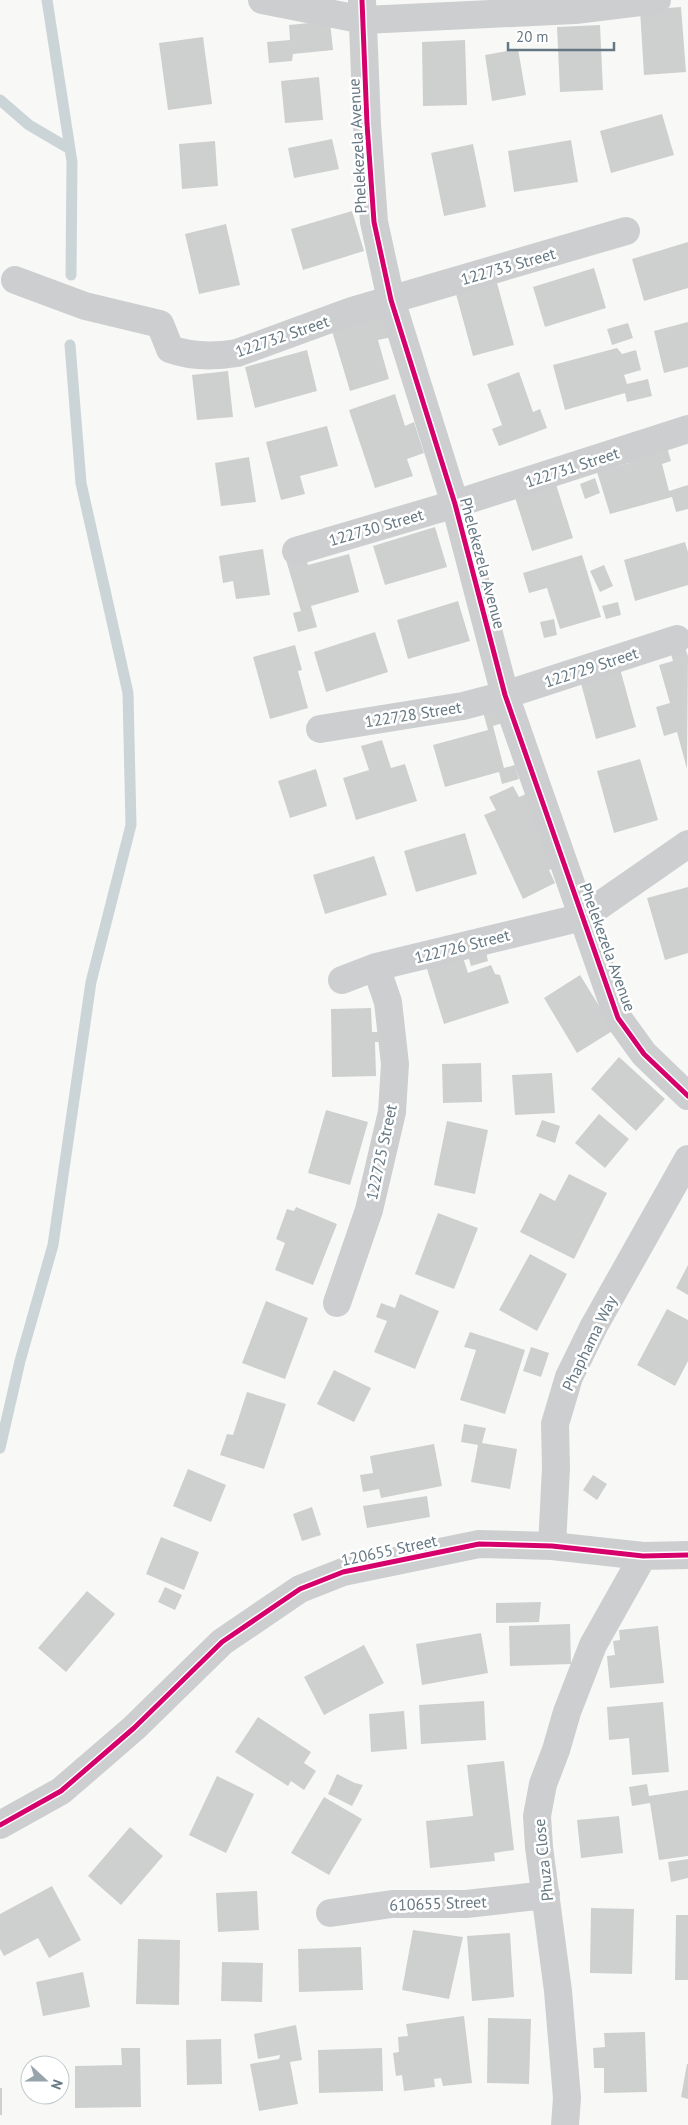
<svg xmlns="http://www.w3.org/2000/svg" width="688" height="2125" viewBox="0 0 688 2125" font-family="'PT Sans',sans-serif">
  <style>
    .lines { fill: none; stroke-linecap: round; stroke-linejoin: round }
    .stream { stroke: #cbd5d7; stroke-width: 11 }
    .building { fill: #ced0d0 }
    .minor { stroke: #cdcecf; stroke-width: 28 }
    .cycleway-casing { stroke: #fff; stroke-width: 8 }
    .cycleway { stroke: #d6006c; stroke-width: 5 }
    .labels { text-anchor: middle; stroke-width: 5; stroke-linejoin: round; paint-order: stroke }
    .street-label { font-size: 16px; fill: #647782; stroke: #fff }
  </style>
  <rect width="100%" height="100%" fill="#f8f8f7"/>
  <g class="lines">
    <path class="stream" d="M 47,0 L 72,162 L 71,275
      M 0,100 L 29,125 L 70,149
      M 0,1448 L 20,1361 L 53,1245 L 91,982 L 131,825 L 128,693 L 81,483 L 70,345"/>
  </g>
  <path class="building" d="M 681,7 L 686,72 L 644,75 L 640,10 Z
    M 330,21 L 333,50 L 293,54 L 292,61 L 269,63 L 267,42 L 290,40 L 289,25 Z
    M 600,25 L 603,90 L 560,92 L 557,27 Z
    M 203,37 L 212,104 L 168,110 L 159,43 Z
    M 465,40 L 467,105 L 423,106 L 422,42 Z
    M 518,49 L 526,95 L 492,101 L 485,55 Z
    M 319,77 L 323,120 L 285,123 L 281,81 Z
    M 662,114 L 674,155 L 611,173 L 600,131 Z
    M 332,139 L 339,169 L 294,178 L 288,148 Z
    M 571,140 L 578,182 L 514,192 L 508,151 Z
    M 215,141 L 218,186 L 182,189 L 179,144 Z
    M 473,144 L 486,207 L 444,216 L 431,153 Z
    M 352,211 L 364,251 L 303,270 L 291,229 Z
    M 226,224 L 240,285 L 199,294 L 185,234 Z
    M 688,242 L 688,288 L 644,301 L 632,259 Z
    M 594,268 L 606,308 L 545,327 L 533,287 Z
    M 497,283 L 514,345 L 473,356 L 456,294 Z
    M 385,315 L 392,337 L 378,340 L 389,379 L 350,391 L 332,331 Z
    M 688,322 L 688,367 L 664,373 L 654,331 Z
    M 628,323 L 633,338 L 612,345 L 607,329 Z
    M 617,348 L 622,354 L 636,350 L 641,370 L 624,375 L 627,384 L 648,379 L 652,396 L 627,402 L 625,393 L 565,410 L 553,365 Z
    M 307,350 L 317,391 L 255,408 L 245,367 Z
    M 228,371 L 233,417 L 197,420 L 192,375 Z
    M 519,372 L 533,412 L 540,409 L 547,428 L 499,446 L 492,429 L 502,425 L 487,384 Z
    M 395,394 L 405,426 L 414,422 L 424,453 L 407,459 L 413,476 L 375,488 L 349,410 Z
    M 327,426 L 338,466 L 300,476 L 305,494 L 281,500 L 266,442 Z
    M 665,440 L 671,461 L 662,464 L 669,491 L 688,485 L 688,509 L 676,512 L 672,497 L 610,514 L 597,472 L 629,463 L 626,452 Z
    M 249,457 L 256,502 L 221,506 L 215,463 Z
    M 554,478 L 573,538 L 532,551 L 513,491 Z
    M 595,478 L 600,493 L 585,499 L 580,484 Z
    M 435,527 L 447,567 L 385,585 L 373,546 Z
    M 685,542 L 688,552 L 688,585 L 635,601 L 624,560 Z
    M 263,549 L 270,595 L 236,599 L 233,581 L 223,583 L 219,556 Z
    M 305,554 L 308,565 L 349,554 L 359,592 L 311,606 L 317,627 L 298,632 L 293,613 L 301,611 L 286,560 Z
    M 582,555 L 601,617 L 560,629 L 547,588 L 529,593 L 523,573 Z
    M 604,565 L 613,586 L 600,592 L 590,571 Z
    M 458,601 L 470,641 L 408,659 L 397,620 Z
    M 618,602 L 621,615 L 606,619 L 602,606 Z
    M 554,619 L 557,635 L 544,638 L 540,622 Z
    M 375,632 L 388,672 L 326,692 L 314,652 Z
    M 683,642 L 688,656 L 687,769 L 677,732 L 664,736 L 656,707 L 670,703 L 659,665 L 673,661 L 669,647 Z
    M 295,645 L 302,670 L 298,671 L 308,708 L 270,719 L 253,657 Z
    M 619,665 L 636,727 L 596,739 L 579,676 Z
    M 499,707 L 503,723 L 493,726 L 504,768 L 515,765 L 519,779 L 502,784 L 499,772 L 445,787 L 433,745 L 488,730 L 483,712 Z
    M 382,740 L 391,768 L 405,764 L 417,801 L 356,820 L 343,778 L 369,770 L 361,746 Z
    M 640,759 L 658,820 L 614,833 L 597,771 Z
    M 316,769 L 327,806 L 290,818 L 278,781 Z
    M 513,786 L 519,797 L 526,794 L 560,865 L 549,870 L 555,883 L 523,899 L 484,815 L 496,810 L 489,797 Z
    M 465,833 L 477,874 L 416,892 L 404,851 Z
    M 374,856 L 387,895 L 325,914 L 313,875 Z
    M 688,887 L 688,953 L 665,960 L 647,898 Z
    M 485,947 L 488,961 L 471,966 L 467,952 Z
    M 460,948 L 468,973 L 491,965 L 495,974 L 500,975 L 509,1003 L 444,1024 L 424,959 Z
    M 580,975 L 614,1030 L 577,1053 L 544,998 Z
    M 371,1008 L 372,1032 L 386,1032 L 386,1042 L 375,1042 L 376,1076 L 332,1077 L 331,1009 Z
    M 619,1057 L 665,1099 L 636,1131 L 591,1089 Z
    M 481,1063 L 482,1102 L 443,1103 L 442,1064 Z
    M 552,1073 L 555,1113 L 515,1115 L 512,1075 Z
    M 326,1110 L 368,1122 L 350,1185 L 308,1173 Z
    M 599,1114 L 629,1139 L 605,1168 L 575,1143 Z
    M 542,1120 L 560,1126 L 555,1143 L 536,1136 Z
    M 447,1121 L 488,1130 L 475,1194 L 434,1185 Z
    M 569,1174 L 607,1193 L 574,1259 L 520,1232 L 540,1193 L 555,1201 Z
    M 296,1207 L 337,1224 L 313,1285 L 275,1270 L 285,1243 L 276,1239 L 287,1209 L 294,1211 Z
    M 438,1213 L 478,1228 L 454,1289 L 415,1274 Z
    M 530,1254 L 567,1274 L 537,1331 L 499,1310 Z
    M 688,1265 L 688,1295 L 676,1288 Z
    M 400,1294 L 439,1311 L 415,1369 L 374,1352 L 387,1321 L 376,1317 L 381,1303 L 395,1308 Z
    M 266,1301 L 308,1318 L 285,1379 L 242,1363 Z
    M 667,1309 L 688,1320 L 688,1361 L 675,1386 L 637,1365 Z
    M 470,1332 L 525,1350 L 505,1414 L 460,1400 L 476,1350 L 464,1347 Z
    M 531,1347 L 549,1353 L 541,1377 L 523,1371 Z
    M 334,1370 L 371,1388 L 354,1422 L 317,1404 Z
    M 247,1392 L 286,1404 L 264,1469 L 220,1455 L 227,1434 L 233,1435 Z
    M 464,1424 L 486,1428 L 482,1443 L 517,1449 L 510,1489 L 471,1482 L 478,1445 L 461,1442 Z
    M 434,1444 L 442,1486 L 381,1498 L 379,1489 L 363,1492 L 360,1475 L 373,1473 L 370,1456 Z
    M 188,1469 L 226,1485 L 211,1522 L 173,1506 Z
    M 593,1475 L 607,1484 L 597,1500 L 583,1490 Z
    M 427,1496 L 430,1517 L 367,1528 L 363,1506 Z
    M 312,1507 L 321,1535 L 302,1541 L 293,1514 Z
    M 161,1537 L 199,1552 L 184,1590 L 146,1574 Z
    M 165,1587 L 182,1595 L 175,1610 L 158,1602 Z
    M 87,1591 L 115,1614 L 66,1672 L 38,1648 Z
    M 541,1602 L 539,1622 L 496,1623 L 496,1603 Z
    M 570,1624 L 571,1664 L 510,1666 L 509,1626 Z
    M 658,1626 L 664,1683 L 610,1688 L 607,1656 L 615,1655 L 613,1641 L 620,1640 L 619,1630 Z
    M 481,1633 L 488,1673 L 422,1685 L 416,1644 Z
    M 364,1645 L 384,1683 L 324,1715 L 304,1677 Z
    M 484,1701 L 486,1740 L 421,1744 L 419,1705 Z
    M 663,1702 L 669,1772 L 632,1775 L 629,1738 L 609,1740 L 607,1707 Z
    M 404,1711 L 407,1749 L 371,1752 L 369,1714 Z
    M 258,1717 L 311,1752 L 304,1763 L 316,1771 L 304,1790 L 291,1781 L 288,1786 L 235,1752 Z
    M 504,1761 L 514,1850 L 494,1853 L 495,1861 L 430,1868 L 426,1821 L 473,1816 L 467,1765 Z
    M 337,1774 L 355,1783 L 363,1785 L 352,1806 L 328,1794 Z
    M 217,1776 L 254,1794 L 226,1853 L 189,1835 Z
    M 647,1784 L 649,1796 L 688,1790 L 688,1856 L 659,1860 L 650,1803 L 632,1806 L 629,1787 Z
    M 324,1797 L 362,1819 L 329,1875 L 291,1853 Z
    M 619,1816 L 623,1853 L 581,1858 L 577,1820 Z
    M 130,1827 L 163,1856 L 121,1905 L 88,1876 Z
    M 688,1859 L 688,1878 L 671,1882 L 668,1862 Z
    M 52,1886 L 81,1940 L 49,1958 L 38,1938 L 4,1956 L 0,1949 L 0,1914 Z
    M 257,1891 L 259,1930 L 218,1932 L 216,1893 Z
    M 591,1908 L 634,1909 L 632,1974 L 590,1973 Z
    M 676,1915 L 688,1915 L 688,1980 L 675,1980 Z
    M 413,1930 L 463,1937 L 449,1999 L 402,1990 Z
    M 510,1933 L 514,1997 L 472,2001 L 467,1936 Z
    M 138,1939 L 180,1940 L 179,2005 L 136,2004 Z
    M 361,1947 L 363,1990 L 299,1992 L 298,1949 Z
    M 222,1962 L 263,1963 L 262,2002 L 221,2001 Z
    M 83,1972 L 90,2007 L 43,2016 L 36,1982 Z
    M 464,2016 L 472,2083 L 443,2086 L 441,2078 L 434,2079 L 435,2087 L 404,2091 L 402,2075 L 396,2076 L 393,2053 L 399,2052 L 398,2037 L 408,2036 L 406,2024 Z
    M 488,2018 L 531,2019 L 529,2084 L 487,2083 Z
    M 296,2025 L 302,2060 L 290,2062 L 298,2104 L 259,2111 L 250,2064 L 279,2059 L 280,2055 L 258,2059 L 254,2034 Z
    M 645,2032 L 647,2092 L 604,2093 L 604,2068 L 594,2068 L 593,2048 L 605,2047 L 604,2033 Z
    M 221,2039 L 222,2084 L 187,2085 L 186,2040 Z
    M 121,2048 L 140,2048 L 141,2107 L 75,2108 L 75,2066 L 122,2065 Z
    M 382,2048 L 383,2091 L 319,2093 L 318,2050 Z
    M 687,2064 L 688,2064 L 688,2099 L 681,2097 Z
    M 0,2088 L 2,2088 L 2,2115 L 0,2115 Z"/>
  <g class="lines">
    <path class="minor" d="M 262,0 L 364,20 L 575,10 L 657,0
      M 362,0 L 367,124 L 374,222 L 391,300 L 455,504 L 505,695 L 618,1018 L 644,1054 L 688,1096
      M 15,280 L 85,306 L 160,324 L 170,349 C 192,357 213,357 237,353 L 352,311 L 626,231
      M 296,551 L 455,504 L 688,429
      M 320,729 L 463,706 L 505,695 L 677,639
      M 342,980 L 376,967 L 583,917 L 688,844
      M 337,1303 L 369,1210 L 392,1112 L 395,1064 L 388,1002 L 376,967
      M 552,1546 L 556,1468 L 555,1424 L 569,1377 L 594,1326 L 688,1159
      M 0,1825 L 61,1791 L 134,1728 L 222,1642 L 300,1589 L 343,1572 L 479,1544 L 552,1546 L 643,1556 L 688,1555
      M 330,1913 L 392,1904 L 466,1904 L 546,1895
      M 565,2125 L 567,2098 L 558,1991 L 539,1847 L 537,1816 L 543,1784 L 556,1750 L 567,1712 L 593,1645 L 643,1556"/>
    <defs>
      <path id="cycleway" d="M 362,0 L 367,124 L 374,222 L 391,300 L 455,504 L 505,695 L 618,1018 L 644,1054 L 688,1096
        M 0,1825 L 61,1791 L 134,1728 L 222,1642 L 300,1589 L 343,1572 L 479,1544 L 552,1546 L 643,1556 L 688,1555"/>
    </defs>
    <use href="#cycleway" class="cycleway-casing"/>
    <use href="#cycleway" class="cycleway"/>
  </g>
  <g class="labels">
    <g class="street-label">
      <text transform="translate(357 146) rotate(-93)" y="6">Phelekezela Avenue</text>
      <text transform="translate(508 266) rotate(-16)" y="6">122733 Street</text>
      <text transform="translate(282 336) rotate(-19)" y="6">122732 Street</text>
      <text transform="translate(572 467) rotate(-18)" y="6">122731 Street</text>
      <text transform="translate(376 527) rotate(-16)" y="6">122730 Street</text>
      <text transform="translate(483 563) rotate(75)" y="6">Phelekezela Avenue</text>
      <text transform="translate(591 667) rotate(-18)" y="6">122729 Street</text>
      <text transform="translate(413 714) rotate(-9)" y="6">122728 Street</text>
      <text transform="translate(462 946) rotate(-14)" y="6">122726 Street</text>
      <text transform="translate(608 947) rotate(70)" y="6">Phelekezela Avenue</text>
      <text transform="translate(381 1152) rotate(-78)" y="6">122725 Street</text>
      <text transform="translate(589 1343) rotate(-64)" y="6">Phaphama Way</text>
      <text transform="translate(389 1550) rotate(-12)" y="6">120655 Street</text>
      <text transform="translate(543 1860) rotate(-96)" y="6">Phuza Close</text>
      <text transform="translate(438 1903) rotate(-2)" y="6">610655 Street</text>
    </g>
  </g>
  <g transform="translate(45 2080) rotate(111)"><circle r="24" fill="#ffffff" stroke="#c1c9cd"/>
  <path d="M0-4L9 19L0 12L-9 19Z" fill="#98a4ab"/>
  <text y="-8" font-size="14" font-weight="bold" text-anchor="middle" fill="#647782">N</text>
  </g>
  <path d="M508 42v8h106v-8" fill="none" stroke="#647782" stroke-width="2.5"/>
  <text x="516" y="42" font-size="15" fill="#647782" stroke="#ffffff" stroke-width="4" paint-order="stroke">20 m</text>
</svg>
